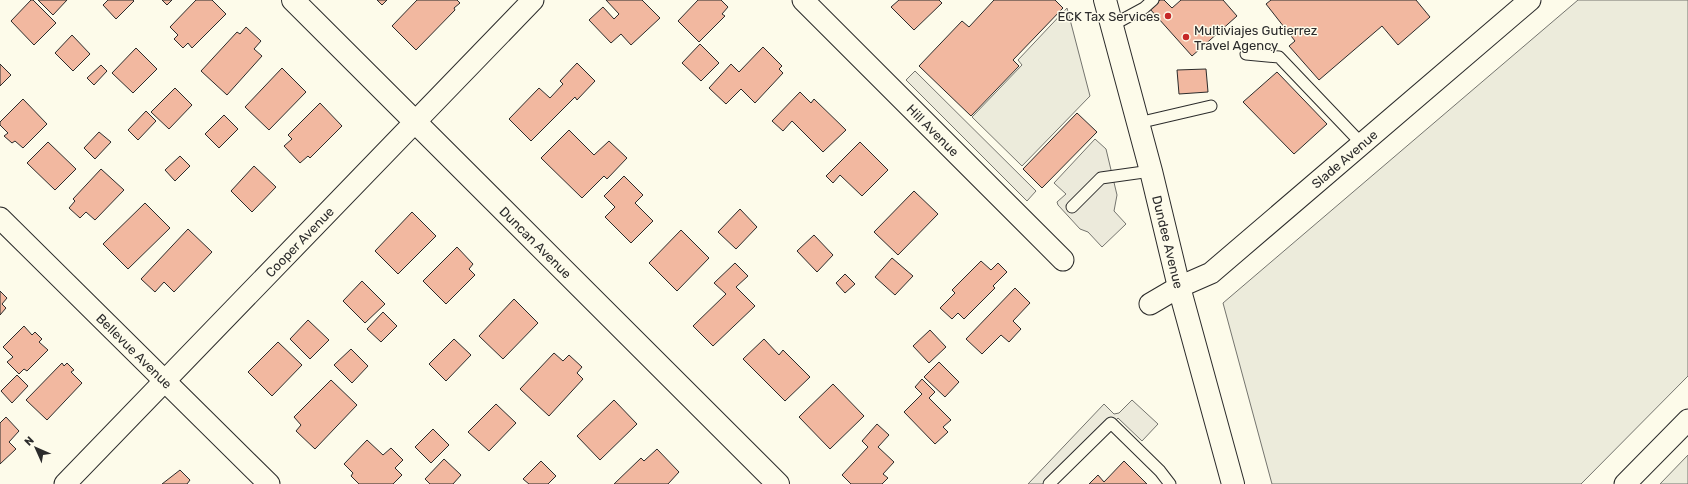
<svg xmlns="http://www.w3.org/2000/svg" width="1688" height="484" viewBox="0 0 1688 484" font-family="Rubik,sans-serif">
  <style>
    .green { fill: #ecebdb; stroke: #74746e }
    .parking { fill: #eceadb; stroke: #74746e }
    .building { fill: #f2b8a0; stroke: #2b2b2b }
    .lines { fill: none; stroke-linecap: round; stroke-linejoin: round }
    .lane-casing { stroke: #2b2b2b; stroke-width: 13 }
    .street-casing { stroke: #2b2b2b; stroke-width: 23 }
    .secondary-casing { stroke: #2b2b2b; stroke-width: 24 }
    .primary-casing { stroke: #2b2b2b; stroke-width: 24 }
    .lane { stroke: #fdfbea; stroke-width: 11 }
    .street { stroke: #fdfbea; stroke-width: 21 }
    .secondary { stroke: #fdfbea; stroke-width: 22 }
    .primary { stroke: #fdfbea; stroke-width: 22 }
    .poi-dot { fill: #c62828; stroke: #fdfbea; stroke-width: 1.5 }
    .labels { text-anchor: middle; stroke-width: 3; stroke-linejoin: round; paint-order: stroke }
    .poi-label { font-size: 13px; fill: #2b2b2b; stroke: #fdfbea; text-anchor: end }
    .street-label { font-size: 13px; fill: #2b2b2b; stroke: #fdfbea }
  </style>
  <rect width="100%" height="100%" fill="#fdfbea"/>
  <path class="green" d="M 1578,0 L 1688,0 L 1688,376 L 1581,484 L 1272,484 L 1223,303 Z
    M 1067,8 L 1090,96 L 1022,166 L 972,117 L 1022,65 L 1018,60 Z
    M 1688,455 L 1688,484 L 1660,484 Z"/>
  <path class="parking" d="M 915,71 L 1036,191 L 1027,201 L 906,80 Z
    M 1095,139 L 1106,149 L 1117,195 L 1114,211 L 1126,224 L 1102,247 L 1088,232 L 1080,229 L 1058,205 L 1057,202 L 1066,194 L 1054,183 Z
    M 1132,400 L 1158,424 L 1142,441 L 1118,418 L 1055,484 L 1028,484 L 1104,404 L 1114,414 L 1119,413 Z"/>
  <path class="building" d="M 31,0 L 33,0 L 56,23 L 34,45 L 11,21 Z
    M 38,0 L 67,0 L 53,15 Z
    M 108,0 L 133,0 L 134,1 L 116,19 L 103,5 Z
    M 162,0 L 172,0 L 167,5 Z
    M 196,0 L 212,0 L 226,14 L 192,48 L 188,43 L 183,48 L 174,39 L 178,35 L 170,27 Z
    M 377,0 L 387,0 L 382,5 Z
    M 417,0 L 457,0 L 460,3 L 454,8 L 455,10 L 416,50 L 392,26 Z
    M 606,0 L 642,0 L 660,18 L 631,45 L 621,34 L 611,43 L 589,20 L 603,7 L 614,19 L 619,14 Z
    M 698,0 L 721,0 L 728,7 L 722,14 L 725,16 L 699,42 L 678,21 Z
    M 899,0 L 939,0 L 942,3 L 914,30 L 891,7 Z
    M 994,0 L 1055,0 L 1063,8 L 1013,60 L 1019,66 L 971,116 L 919,66 L 962,21 L 969,27 Z
    M 1160,0 L 1164,0 L 1172,8 L 1181,0 L 1223,0 L 1237,16 L 1192,56 L 1150,9 Z
    M 1271,0 L 1416,0 L 1430,17 L 1398,45 L 1382,26 L 1319,80 L 1289,46 L 1295,41 L 1266,4 Z
    M 246,27 L 261,41 L 254,49 L 262,56 L 227,95 L 201,71 L 237,32 L 240,34 Z
    M 72,35 L 90,54 L 73,71 L 55,53 Z
    M 700,44 L 719,63 L 701,81 L 682,63 Z
    M 763,47 L 782,66 L 779,69 L 783,73 L 755,103 L 741,89 L 726,104 L 709,88 L 731,64 L 739,72 Z
    M 136,48 L 157,69 L 133,93 L 112,73 Z
    M 577,63 L 595,81 L 577,100 L 575,97 L 531,141 L 509,119 L 539,88 L 550,98 L 563,84 L 560,81 Z
    M 0,64 L 11,75 L 0,86 Z
    M 101,65 L 107,71 L 94,85 L 87,78 Z
    M 282,68 L 306,92 L 269,130 L 245,107 Z
    M 1206,69 L 1208,92 L 1179,94 L 1177,70 Z
    M 1277,72 L 1327,124 L 1294,154 L 1243,102 Z
    M 175,88 L 192,105 L 169,129 L 151,112 Z
    M 800,92 L 811,103 L 814,99 L 846,130 L 823,152 L 792,121 L 783,131 L 772,121 Z
    M 23,99 L 47,124 L 23,148 L 15,141 L 12,143 L 4,136 L 8,133 L 0,125 L 0,122 Z
    M 320,103 L 342,126 L 310,158 L 308,156 L 300,163 L 284,146 L 292,139 L 288,135 Z
    M 146,111 L 156,121 L 138,140 L 128,130 Z
    M 1077,113 L 1097,132 L 1042,188 L 1023,169 Z
    M 224,115 L 238,129 L 219,148 L 205,134 Z
    M 569,130 L 594,155 L 609,141 L 627,158 L 607,179 L 604,176 L 582,198 L 541,158 Z
    M 99,132 L 111,142 L 95,159 L 84,148 Z
    M 48,142 L 76,169 L 55,190 L 27,163 Z
    M 860,142 L 888,170 L 862,196 L 840,175 L 833,183 L 826,176 Z
    M 180,156 L 190,166 L 175,181 L 165,170 Z
    M 254,166 L 276,187 L 252,212 L 231,191 Z
    M 101,169 L 124,190 L 95,220 L 86,212 L 80,218 L 69,208 L 75,201 L 73,199 Z
    M 624,176 L 643,195 L 635,203 L 653,221 L 631,243 L 605,217 L 615,207 L 604,196 Z
    M 914,191 L 938,214 L 898,255 L 874,232 Z
    M 145,203 L 170,228 L 128,269 L 103,244 Z
    M 740,209 L 757,227 L 736,249 L 718,232 Z
    M 412,212 L 436,236 L 398,274 L 375,251 Z
    M 188,229 L 212,252 L 174,292 L 164,282 L 155,292 L 141,279 Z
    M 681,230 L 709,258 L 677,291 L 649,263 Z
    M 814,235 L 833,255 L 817,272 L 797,251 Z
    M 457,247 L 473,264 L 469,269 L 475,275 L 446,304 L 423,281 Z
    M 892,258 L 913,276 L 895,295 L 875,277 Z
    M 981,261 L 991,270 L 998,263 L 1007,272 L 993,286 L 995,288 L 964,319 L 958,313 L 952,319 L 940,308 L 955,293 L 952,290 Z
    M 735,263 L 748,276 L 736,287 L 755,306 L 713,346 L 693,326 L 726,294 L 714,283 Z
    M 845,274 L 855,284 L 845,293 L 836,283 Z
    M 362,281 L 385,304 L 365,323 L 343,301 Z
    M 1015,288 L 1030,303 L 1013,321 L 1021,329 L 1009,342 L 1001,335 L 982,354 L 966,339 Z
    M 0,291 L 7,298 L 2,304 L 6,308 L 0,315 Z
    M 514,299 L 538,323 L 503,359 L 479,336 Z
    M 383,312 L 397,326 L 381,342 L 367,329 Z
    M 308,320 L 329,340 L 310,359 L 290,339 Z
    M 24,326 L 32,335 L 35,332 L 42,339 L 39,342 L 48,350 L 27,371 L 24,369 L 19,374 L 7,362 L 13,357 L 3,347 Z
    M 930,330 L 946,347 L 929,363 L 913,346 Z
    M 454,339 L 471,355 L 446,381 L 429,364 Z
    M 764,339 L 779,355 L 783,350 L 810,377 L 785,401 L 743,359 Z
    M 278,342 L 302,365 L 272,396 L 248,372 Z
    M 351,349 L 368,366 L 352,383 L 334,365 Z
    M 554,353 L 563,361 L 569,355 L 582,367 L 577,373 L 583,379 L 549,416 L 520,389 Z
    M 939,362 L 959,382 L 945,397 L 924,377 Z
    M 62,363 L 64,366 L 67,363 L 74,370 L 71,372 L 82,383 L 47,420 L 26,400 Z
    M 17,375 L 28,386 L 12,403 L 1,391 Z
    M 922,379 L 935,392 L 929,398 L 951,420 L 943,427 L 948,432 L 935,444 L 904,412 L 922,394 L 915,387 Z
    M 331,380 L 357,405 L 315,449 L 296,431 L 301,425 L 294,417 Z
    M 833,384 L 864,416 L 830,449 L 799,417 Z
    M 614,400 L 637,424 L 600,460 L 577,436 Z
    M 496,404 L 516,423 L 489,451 L 468,432 Z
    M 6,417 L 19,431 L 9,442 L 16,449 L 0,464 L 0,423 Z
    M 877,424 L 889,435 L 878,447 L 894,462 L 883,474 L 888,478 L 882,484 L 851,484 L 842,475 L 868,447 L 862,441 Z
    M 433,429 L 449,445 L 431,463 L 415,447 Z
    M 367,440 L 383,455 L 391,448 L 403,460 L 395,468 L 402,475 L 393,484 L 359,484 L 351,476 L 353,473 L 344,464 Z
    M 657,449 L 679,472 L 668,484 L 614,484 L 641,458 L 644,461 Z
    M 444,459 L 461,475 L 453,484 L 430,484 L 425,479 Z
    M 541,461 L 556,476 L 548,484 L 529,484 L 523,479 Z
    M 1124,461 L 1147,484 L 1089,484 L 1098,475 L 1104,482 Z
    M 180,470 L 190,480 L 187,484 L 162,484 Z"/>
  <g class="lines">
    <defs>
      <path id="lane" d="M 1111,26 L 1144,8 L 1153,0
        M 1246,54 L 1279,57 L 1362,144
        M 1138,123 L 1211,106
        M 1072,207 L 1101,178 L 1151,171
        M 1049,484 L 1111,423 L 1160,471 L 1170,484"/>
      <g id="street">
        <path id="s1" d="M 803,0 L 1063,260"/>
        <path id="s2" d="M 0,218 L 269,484"/>
        <path id="s3" d="M 1150,304 L 1179,287 L 1211,273 L 1530,0"/>
        <path id="s4" d="M 65,484 L 533,0"/>
        <path d="M 1625,484 L 1688,420"/>
      </g>
      <g id="secondary">
        <path id="s5" d="M 293,0 L 778,484"/>
      </g>
      <g id="primary">
        <path id="s6" d="M 1105,0 L 1151,171 L 1179,287 L 1233,484"/>
      </g>
    </defs>
    <use href="#lane" class="lane-casing"/>
    <use href="#street" class="street-casing"/>
    <use href="#secondary" class="secondary-casing"/>
    <use href="#primary" class="primary-casing"/>
    <use href="#lane" class="lane"/>
    <use href="#street" class="street"/>
    <use href="#secondary" class="secondary"/>
    <use href="#primary" class="primary"/>
  </g>
  <g class="poi-dot">
    <circle cx="1168" cy="16" r="4"/>
    <circle cx="1186" cy="37" r="4"/>
  </g>
  <g class="labels">
    <g class="poi-label">
      <text x="1160" y="21">ECK Tax Services</text>
      <text x="1194" y="35" text-anchor="start">Multiviajes Gutierrez<tspan x="1194" dy="15">Travel Agency</tspan></text>
    </g>
    <g class="street-label">
      <text dy="5" stroke="none"><textPath href="#s1" startOffset="184">Hill Avenue</textPath></text>
      <text dy="5" stroke="none"><textPath href="#s3" startOffset="244">Slade Avenue</textPath></text>
      <text dy="5" stroke="none"><textPath href="#s4" startOffset="337">Cooper Avenue</textPath></text>
      <text dy="5" stroke="none"><textPath href="#s5" startOffset="343">Duncan Avenue</textPath></text>
      <text dy="5" stroke="none"><textPath href="#s6" startOffset="250">Dundee Avenue</textPath></text>
      <text dy="5" stroke="none"><textPath href="#s2" startOffset="189">Bellevue Avenue</textPath></text>
    </g>
  </g>
  <g transform="translate(36 448) rotate(315)" stroke="#fdfbea" stroke-width="3" paint-order="stroke">
  <path d="M0-3L7 15L0 10L-7 15Z" fill="#2b2b2b"/>
  <text y="-6" font-size="11" font-weight="bold" text-anchor="middle" fill="#2b2b2b">N</text>
  </g>
</svg>
